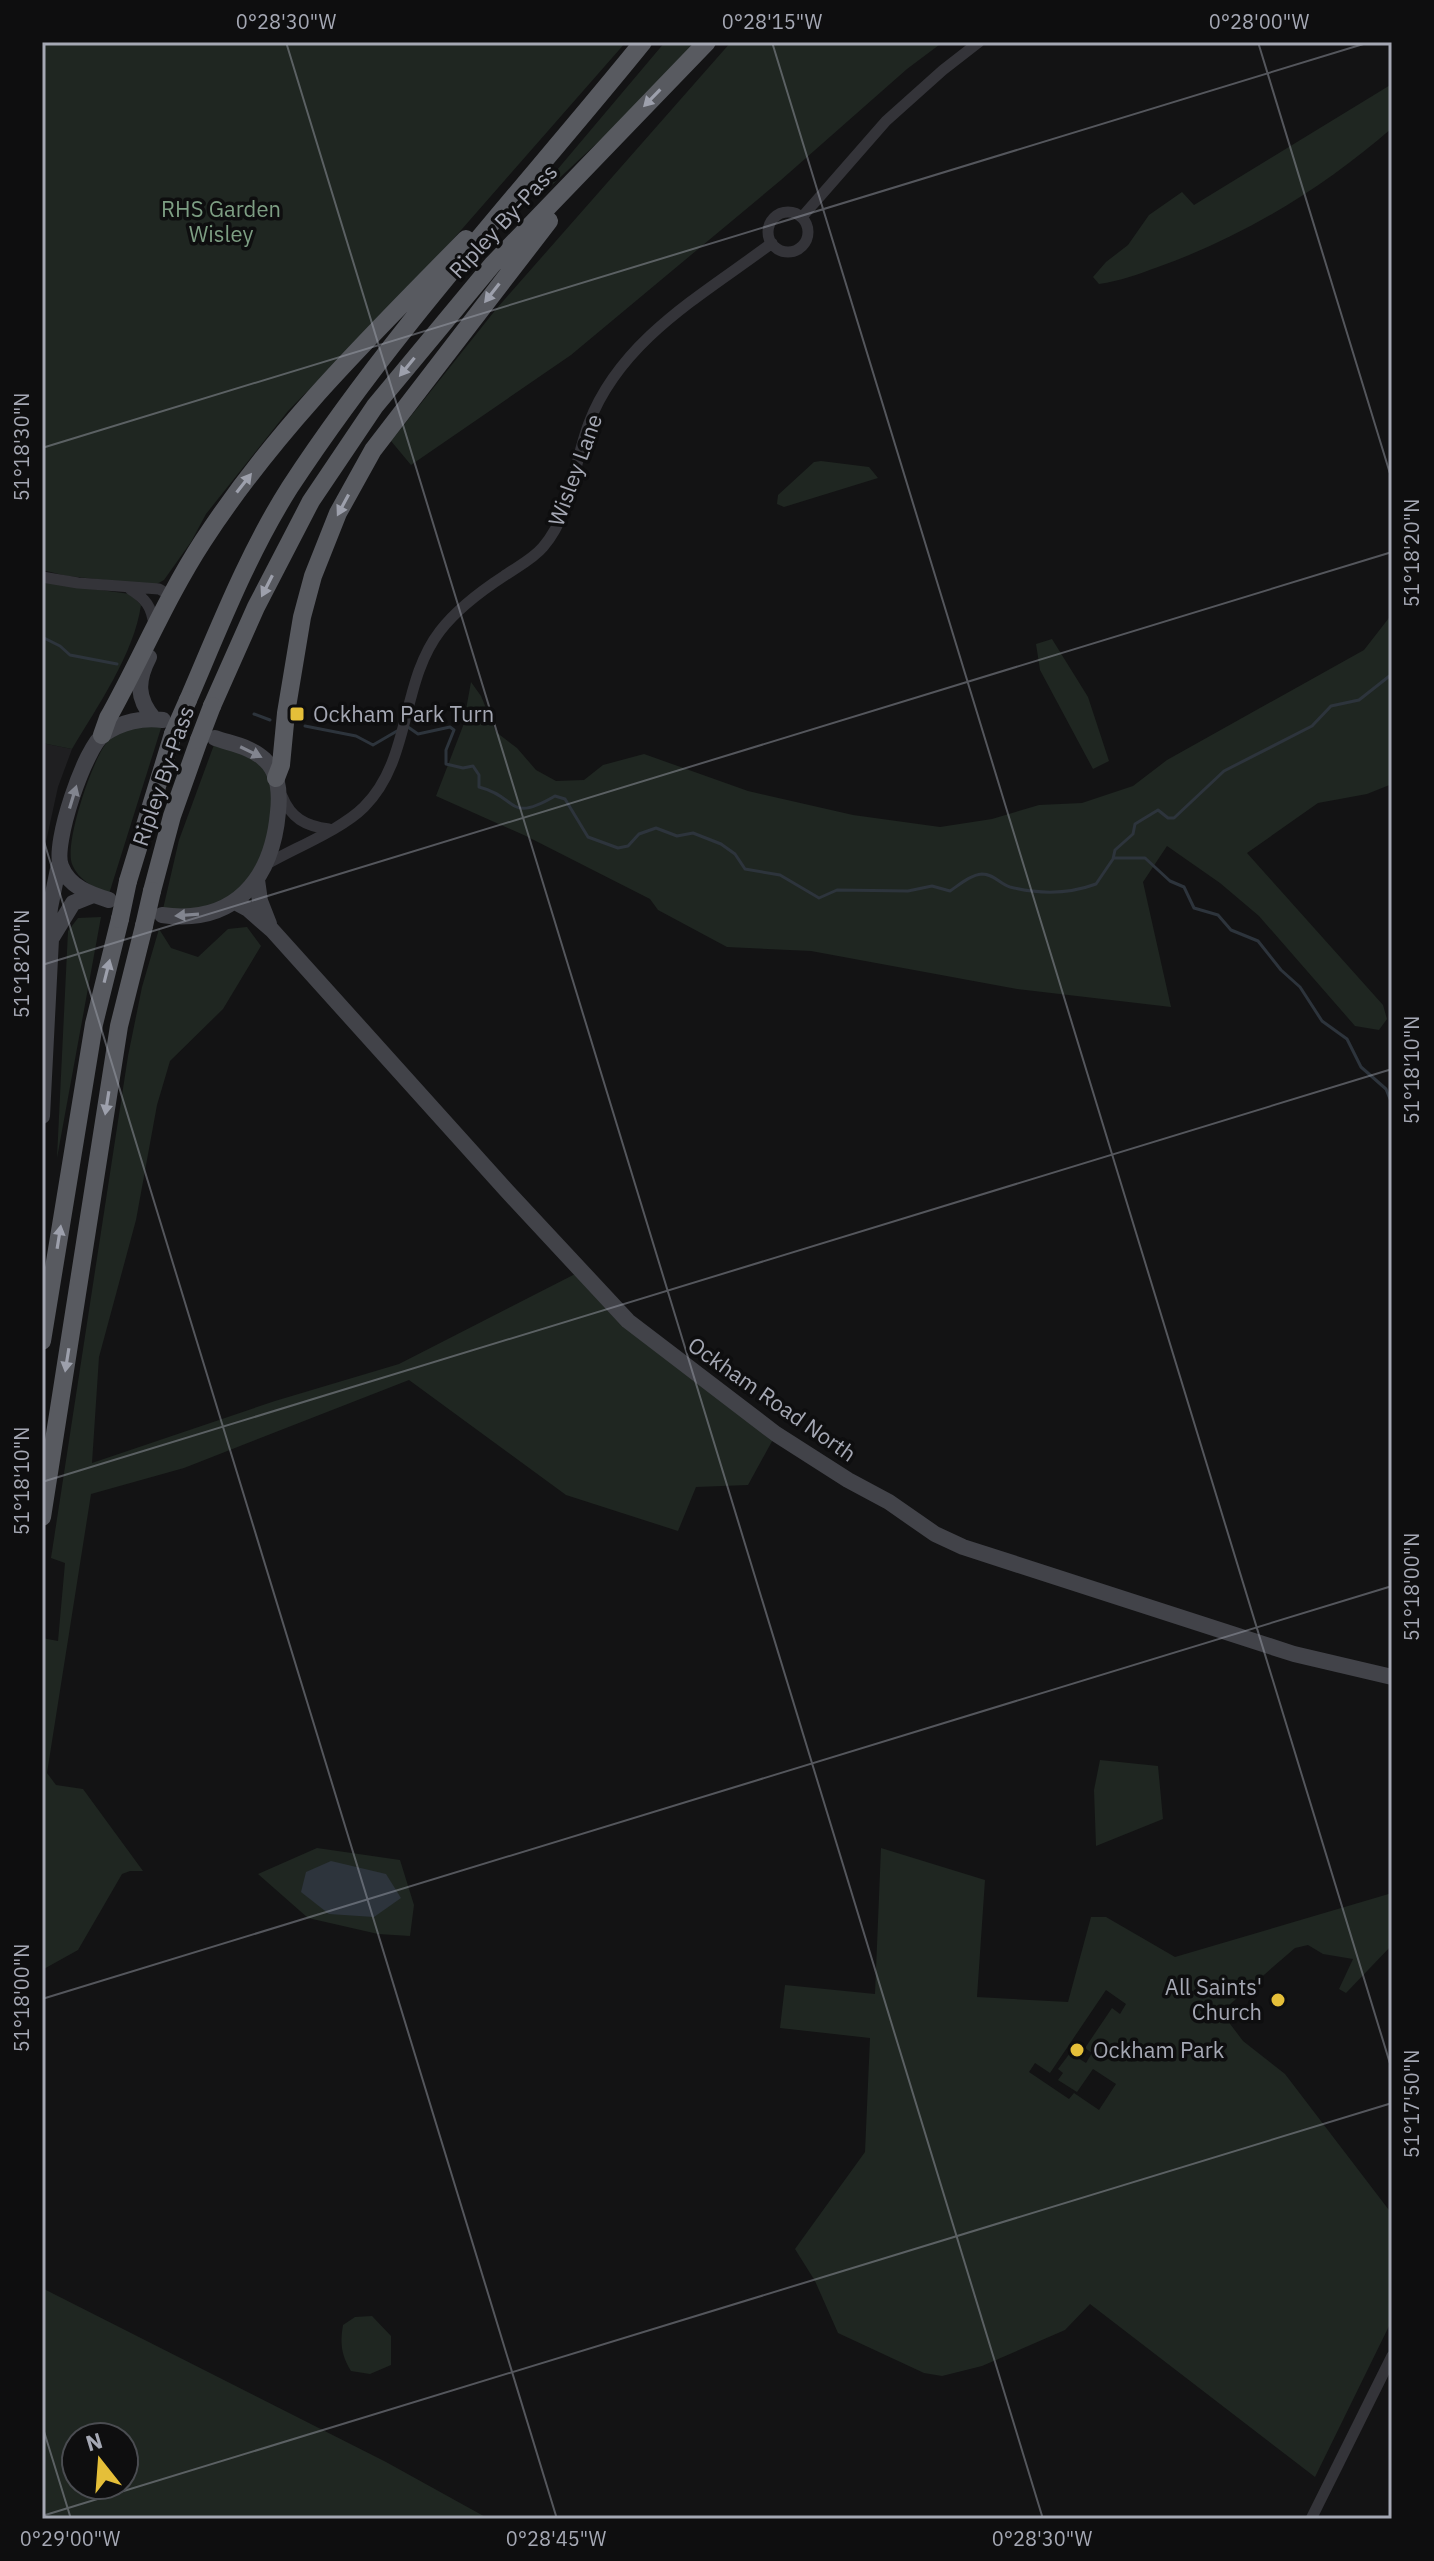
<svg xmlns="http://www.w3.org/2000/svg" width="1434" height="2561" viewBox="0 0 1434 2561" font-family="'IBM Plex Sans',sans-serif">
  <style>
    .built { fill: #1f1f21 }
    .green { fill: #1f2621; fill-rule: evenodd }
    .water { fill: #2d343c }
    .lines { fill: none; stroke-linecap: round; stroke-linejoin: round }
    .stream { stroke: #2d343c; stroke-width: 3 }
    .minor { stroke: #343439; stroke-width: 11 }
    .secondary { stroke: #424349; stroke-width: 16 }
    .trunk { stroke: #585a60; stroke-width: 18 }
    .trunk-bridge { stroke: #585a60; stroke-width: 18 }
    .oneway { fill: #9da0ac }
    .oneway2 { fill: #82858f }
    .ticks { fill: none; stroke: #a5a8b4; stroke-width: 2; stroke-opacity: 0.45 }
    .poi-dot { fill: #e5bf39; stroke: #0e0e0f; stroke-width: 3 }
    .labels { text-anchor: middle; stroke-width: 7; stroke-linejoin: round; paint-order: stroke }
    .park-label { font-size: 22px; fill: #7d9e83; stroke: #0e0e0f }
    .street-label { font-size: 22px; fill: #a5a8b4; stroke: #0e0e0f }
    .poi-label { font-size: 22px; fill: #a5a8b4; stroke: #0e0e0f; text-anchor: start }
    .neatline { fill: none; stroke: #a5a8b4; stroke-width: 3 }
    .ticks-label { font-size: 20px; text-anchor: middle; fill: #a5a8b4 }
  </style>
  <rect width="100%" height="100%" fill="#131314"/>
  <path class="built" d="M 42,743 L 72,749 L 58,787 L 42,860 Z"/>
  <path class="green" d="M 42,42 L 626,42 L 420,277 L 288,411 L 206,514 L 191,542 L 164,580 L 155,585 L 67,576 L 42,570 Z
    M 665,42 L 696,42 L 628,114 L 551,186 L 546,183 Z
    M 731,42 L 943,42 L 907,69 L 781,180 L 571,355 L 411,465 L 391,441 L 497,308 Z
    M 1392,84 L 1392,128 C 1323,188 1245,236 1158,267 C 1139,274 1120,281 1099,284 L 1093,277 L 1106,262 L 1128,245 L 1149,215 L 1182,192 L 1194,205 Z
    M 821,461 L 869,467 L 878,478 L 784,507 L 777,504 L 778,495 L 814,462 Z
    M 42,582 L 130,594 L 141,605 C 134,654 97,707 72,749 L 42,743 Z
    M 1392,614 L 1392,784 L 1367,794 L 1318,803 L 1247,853 L 1383,1005 L 1387,1019 L 1379,1030 L 1355,1026 L 1259,916 L 1220,883 L 1167,846 L 1143,882 L 1171,1007 L 1017,989 L 811,951 L 727,947 L 658,910 L 650,899 L 526,836 L 436,796 L 463,726 L 471,682 L 481,696 L 496,732 L 517,748 L 536,770 L 556,781 L 584,780 L 603,765 L 644,754 L 748,791 L 853,815 L 940,827 L 992,819 L 1039,805 L 1082,803 L 1133,786 L 1167,760 L 1364,650 Z
    M 1052,639 L 1088,697 L 1109,761 L 1093,769 L 1040,670 L 1036,644 Z
    M 141,725 L 162,725 L 109,894 C 94,887 79,881 72,864 C 64,843 93,757 108,741 C 115,733 131,729 141,725 Z
    M 215,742 L 259,759 C 263,768 270,778 271,787 C 273,803 270,821 267,836 C 254,892 218,914 163,909 L 179,840 Z
    M 101,917 L 57,1158 L 68,931 L 78,918 Z
    M 247,927 L 261,946 L 223,1009 L 170,1061 L 157,1105 L 136,1220 L 99,1357 L 92,1463 L 275,1401 L 399,1364 L 581,1271 L 610,1300 L 776,1434 L 748,1485 L 696,1487 L 678,1531 L 566,1495 L 409,1380 L 184,1468 L 91,1494 L 47,1773 L 56,1785 L 83,1789 L 143,1871 L 130,1871 L 122,1874 L 78,1950 L 42,1970 L 42,1638 L 58,1641 L 65,1563 L 51,1558 L 128,1056 L 142,987 L 159,929 L 171,948 L 198,957 L 228,929 Z
    M 1100,1760 L 1158,1766 L 1163,1819 L 1096,1846 L 1094,1790 Z
    M 317,1848 L 400,1860 L 414,1905 L 410,1936 L 378,1934 L 308,1918 L 258,1874 Z
    M 881,1848 L 985,1880 L 977,1997 L 1068,2002 L 1091,1917 L 1106,1917 L 1175,1957 L 1392,1893 L 1392,1945 L 1346,1993 L 1339,1989 L 1353,1959 L 1323,1954 L 1308,1945 L 1295,1948 L 1221,2012 L 1243,2041 L 1285,2074 L 1392,2214 L 1392,2320 L 1315,2477 L 1090,2304 L 1065,2330 L 982,2366 L 942,2376 L 924,2373 L 838,2333 L 815,2281 L 795,2249 L 865,2152 L 870,2038 L 780,2028 L 785,1985 L 875,1994 ZM 1106,1990 L 1126,2004 L 1120,2014 L 1112,2008 L 1085,2048 L 1092,2053 L 1086,2063 L 1070,2053 L 1058,2069 L 1063,2073 L 1058,2080 L 1077,2092 L 1093,2069 L 1116,2084 L 1099,2110 L 1074,2093 L 1069,2099 L 1029,2072 L 1035,2063 L 1050,2073 Z
    M 42,2288 L 386,2462 L 489,2519 L 42,2519 ZM 76,2437 L 124,2437 L 124,2485 L 76,2485 Z
    M 372,2316 L 391,2336 L 391,2365 L 370,2374 L 351,2371 C 341,2355 340,2343 343,2325 L 355,2317 Z"/>
  <path class="water" d="M 331,1861 L 386,1874 L 401,1898 L 374,1917 L 329,1914 L 301,1892 L 306,1872 Z"/>
  <g class="lines">
    <path class="stream" d="M 42,637 L 60,646 L 70,655 L 117,664
      M 254,714 L 270,720
      M 305,726 L 356,736 L 373,745 L 397,731
      M 408,727 L 418,734 L 450,727 L 454,730 L 446,750 L 446,764 L 463,768 L 473,766 L 479,775 L 479,787 C 519,797 507,824 555,796 L 565,799 L 588,837 L 618,848 L 628,846 L 639,834 L 656,828 L 677,836 L 693,833 L 721,844 L 735,854 L 745,869 L 780,875 L 819,898 L 837,890 L 908,891 L 932,886 L 950,891 C 959,885 970,875 982,874 C 994,874 1000,884 1010,887 C 1038,894 1069,894 1096,884 L 1113,859 L 1115,850 L 1133,834 L 1135,824 L 1158,810 L 1168,818 L 1174,818 L 1224,771 L 1312,726 L 1331,706 L 1359,700 L 1392,674
      M 1115,858 L 1145,858 L 1170,881 L 1184,887 L 1194,908 L 1218,915 L 1231,930 L 1258,941 L 1281,970 L 1300,987 L 1322,1021 L 1347,1039 L 1361,1067 L 1386,1089 L 1392,1104"/>
    <path class="minor" d="M768 232a20 20 0 1 1 40 0a20 20 0 1 1-40 0Z
      M 802,217 L 886,121 L 943,70 L 979,42
      M 42,577 L 78,583 L 159,589 L 170,595
      M 130,589 C 146,599 152,607 154,626
      M 282,796 C 291,818 305,826 329,829
      M 265,865 C 294,848 341,830 364,807 C 412,759 400,683 440,631 C 457,609 481,591 504,576 C 517,567 533,559 543,547 C 573,512 573,464 589,423 C 621,339 704,294 772,243
      M 1311,2519 L 1392,2356"/>
    <path class="secondary" d="M 149,657 C 137,680 136,698 154,719
      M 257,880 L 260,901 L 269,924
      M 109,900 C 90,894 69,887 61,866 C 52,845 85,747 104,734 C 121,722 143,717 163,720
      M 235,902 L 248,909 L 272,930 L 507,1191 L 628,1321 L 776,1434 L 848,1480 L 889,1502 L 935,1534 L 963,1547 L 1294,1654 L 1392,1677
      M 162,915 C 234,925 272,880 278,812 C 280,794 279,773 265,760 C 252,747 232,744 215,738
      M 51,939 L 73,903 L 93,895
      M 42,1116 L 51,939 L 48,926 L 50,908 L 59,864"/>
    <path class="trunk" d="M 188,700 C 219,628 248,553 290,487 C 394,328 524,189 643,42
      M 212,706 L 256,607 L 311,501 L 375,406 L 492,265 L 707,42
      M 102,735 L 108,718 C 141,659 166,598 203,541 C 278,426 371,336 466,239
      M 276,778 L 281,765 L 286,713 L 302,617 L 313,576 L 338,513 L 373,450 L 549,221
      M 128,881 L 173,734
      M 152,891 L 172,816 L 199,740
      M 42,1341 L 94,1024 L 120,919
      M 42,1517 L 119,1026 L 144,926"/>
    <path class="trunk-bridge" d="M 173,734 L 188,700
      M 199,740 L 212,706
      M 120,919 L 128,881
      M 144,926 L 152,891"/>
  </g>
  <defs><path id="oneway-solid" d="M-6-.8H1V-3.2L6.5 0L1 3.2V.8H-6Z" transform="scale(2)"/></defs>
  <g class="oneway">
    <use href="#oneway-solid" transform="translate(652 98) rotate(134)"/>
    <use href="#oneway-solid" transform="translate(492 293) rotate(128)"/>
    <use href="#oneway-solid" transform="translate(407 367) rotate(129)"/>
    <use href="#oneway-solid" transform="translate(244 483) rotate(-52)"/>
    <use href="#oneway-solid" transform="translate(343 505) rotate(118)"/>
    <use href="#oneway-solid" transform="translate(267 586) rotate(117)"/>
    <use href="#oneway-solid" transform="translate(107 971) rotate(-76)"/>
    <use href="#oneway-solid" transform="translate(107 1103) rotate(99)"/>
    <use href="#oneway-solid" transform="translate(59 1237) rotate(-81)"/>
    <use href="#oneway-solid" transform="translate(67 1360) rotate(99)"/>
  </g>
  <g class="oneway2">
    <use href="#oneway-solid" transform="translate(251 752) rotate(26)"/>
    <use href="#oneway-solid" transform="translate(73 797) rotate(-73)"/>
    <use href="#oneway-solid" transform="translate(187 915) rotate(176)"/>
  </g>
  <path class="ticks" d="M 286,42 L 1043,2519M 772,42 L 1392,2070M 1258,42 L 1392,480M 42,448 L 1370,42M 42,835 L 557,2519M 42,965 L 1392,552M 42,1482 L 1392,1069M 42,1999 L 1392,1586M 42,2425 L 71,2519M 42,2516 L 1392,2103"/>
  <g class="poi-dot">
    <rect x="289" y="706" width="16" height="16" rx="4"/>
    <circle cx="1278" cy="2000" r="8"/>
    <circle cx="1077" cy="2050" r="8"/>
  </g>
  <g class="labels">
    <g class="park-label">
      <text x="221" y="217">RHS Garden<tspan x="221" dy="25">Wisley</tspan></text>
    </g>
    <g class="street-label">
      <text transform="translate(503 221) rotate(-47)" y="8">Ripley By-Pass</text>
      <text transform="translate(575 470) rotate(-70)" y="8">Wisley Lane</text>
      <text transform="translate(163 776) rotate(-71)" y="8">Ripley By-Pass</text>
      <text transform="translate(772 1399) rotate(35)" y="8">Ockham Road North</text>
    </g>
    <g class="poi-label">
      <text x="313" y="722">Ockham Park Turn</text>
      <text x="1262" y="1995" text-anchor="end">All Saints'<tspan x="1262" dy="25">Church</tspan></text>
      <text x="1093" y="2058">Ockham Park</text>
    </g>
  </g>
  <rect width="1434" height="2561" fill="none" stroke="#0e0e0f" stroke-width="88"/>
  <g transform="translate(100 2461) rotate(343)"><circle r="38" fill="#0e0e0f" stroke="#4a4c51" stroke-width="2"/>
  <path d="M0-6L14 30L0 20L-14 30Z" fill="#e5bf39"/>
  <text y="-12" font-size="22" font-weight="bold" text-anchor="middle" fill="#a5a8b4">N</text>
  </g>
  <rect x="44" y="44" width="1346" height="2473" class="neatline"/>
  <g class="ticks-label">
    <text x="286" y="29">0°28'30"W</text>
    <text x="772" y="29">0°28'15"W</text>
    <text x="1259" y="29">0°28'00"W</text>
    <text transform="translate(22 447) rotate(-90)" y="7">51°18'30"N</text>
    <text transform="translate(1412 553) rotate(-90)" y="7">51°18'20"N</text>
    <text transform="translate(22 964) rotate(-90)" y="7">51°18'20"N</text>
    <text transform="translate(1412 1070) rotate(-90)" y="7">51°18'10"N</text>
    <text transform="translate(22 1481) rotate(-90)" y="7">51°18'10"N</text>
    <text transform="translate(1412 1587) rotate(-90)" y="7">51°18'00"N</text>
    <text transform="translate(22 1998) rotate(-90)" y="7">51°18'00"N</text>
    <text transform="translate(1412 2104) rotate(-90)" y="7">51°17'50"N</text>
    <text x="70" y="2546">0°29'00"W</text>
    <text x="556" y="2546">0°28'45"W</text>
    <text x="1042" y="2546">0°28'30"W</text>
  </g>
</svg>
